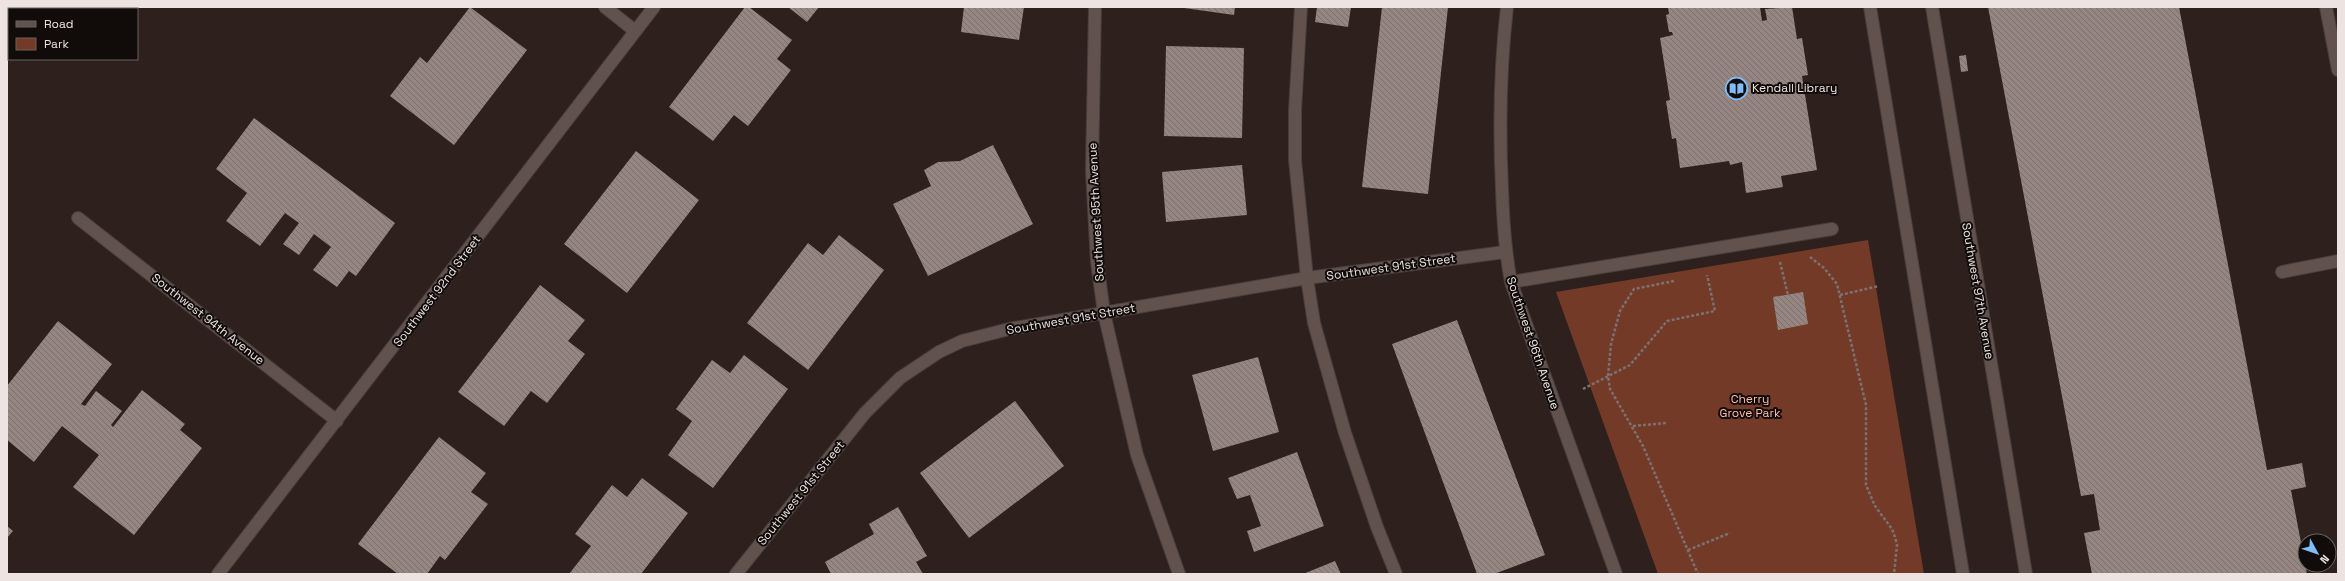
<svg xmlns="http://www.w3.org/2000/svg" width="2345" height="581" viewBox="0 0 2345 581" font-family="'Space Grotesk',sans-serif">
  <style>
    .green { fill: #733a28 }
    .building { fill: url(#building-back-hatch) }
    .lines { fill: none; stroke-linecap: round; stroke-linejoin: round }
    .minor-casing { stroke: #493e3c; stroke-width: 14 }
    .path { stroke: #7d716f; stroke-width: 2.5; stroke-dasharray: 3 2; stroke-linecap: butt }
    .minor { stroke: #61524e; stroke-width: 12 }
    .labels { text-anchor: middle; stroke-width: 4; stroke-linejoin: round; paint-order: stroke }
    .poi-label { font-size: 12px; fill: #ede4e2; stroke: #110c0a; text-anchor: start }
    .street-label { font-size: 12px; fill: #ede4e2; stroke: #110c0a }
    .park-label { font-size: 12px; fill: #febba5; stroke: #110c0a }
  </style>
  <defs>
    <pattern id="building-back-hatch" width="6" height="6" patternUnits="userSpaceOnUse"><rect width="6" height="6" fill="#968681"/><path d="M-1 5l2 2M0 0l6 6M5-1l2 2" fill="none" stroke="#7a6f6c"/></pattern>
  </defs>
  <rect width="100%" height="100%" fill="#2d201d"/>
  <path class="green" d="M 1868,240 L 1924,574 L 1658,574 L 1556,292 Z"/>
  <path class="building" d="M 470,7 L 527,50 L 454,145 L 390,96 L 420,57 L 427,63 Z
    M 745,7 L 749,7 L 792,40 L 777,59 L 791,70 L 748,126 L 734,115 L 713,141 L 669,107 Z
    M 788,7 L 819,7 L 807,22 Z
    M 964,7 L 1024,7 L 1019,40 L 961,32 Z
    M 1177,7 L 1235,7 L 1234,15 Z
    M 1317,7 L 1351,7 L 1348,27 L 1315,22 Z
    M 1382,7 L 1448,7 L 1428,194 L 1362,187 Z
    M 1668,7 L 1760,7 L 1762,21 L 1767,20 L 1765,9 L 1792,7 L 1797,39 L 1802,38 L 1808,75 L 1802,76 L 1817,170 L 1781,176 L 1783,187 L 1746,193 L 1742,162 L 1730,165 L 1729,161 L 1680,168 L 1676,138 L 1672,139 L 1666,101 L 1670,100 L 1660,38 L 1673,35 L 1672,32 L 1669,32 L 1666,15 L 1669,14 Z
    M 1988,7 L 2179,7 L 2267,470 L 2302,463 L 2306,487 L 2291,490 L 2307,574 L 2092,574 L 2084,533 L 2100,530 L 2094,494 L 2081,496 Z
    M 1166,46 L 1244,48 L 1242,138 L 1164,136 Z
    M 1966,55 L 1968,71 L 1961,72 L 1959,56 Z
    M 254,118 L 395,223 L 356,276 L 349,271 L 337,287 L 313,270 L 331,247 L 314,234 L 299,255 L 283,244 L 299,223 L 285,213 L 260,246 L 226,221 L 247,193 L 216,169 Z
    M 993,145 L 1033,224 L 928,276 L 893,204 L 931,186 L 924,170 L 938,162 L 960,161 Z
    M 636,151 L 699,200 L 627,293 L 564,244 Z
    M 1242,165 L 1247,215 L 1166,222 L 1162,172 Z
    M 839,235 L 884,270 L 808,370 L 747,323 L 808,243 L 823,255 Z
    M 540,285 L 585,320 L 568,341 L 585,354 L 547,403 L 531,391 L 504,426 L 458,392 Z
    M 1803,292 L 1808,324 L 1778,330 L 1773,297 Z
    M 1457,320 L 1545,555 L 1494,574 L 1477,574 L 1392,344 Z
    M 58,321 L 112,364 L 81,404 L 85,406 L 96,391 L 122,411 L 111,425 L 113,427 L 142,390 L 185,424 L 180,430 L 202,448 L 134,535 L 73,487 L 99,455 L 62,426 L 34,462 L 7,440 L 7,386 Z
    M 744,355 L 788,389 L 713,488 L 668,455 L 692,421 L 676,409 L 712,360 L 730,373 Z
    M 1258,357 L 1279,432 L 1213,451 L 1192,375 Z
    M 1015,401 L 1064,466 L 969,538 L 920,473 Z
    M 439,437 L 486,473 L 471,492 L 488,504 L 445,560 L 440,556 L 427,574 L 398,574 L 358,544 Z
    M 1297,452 L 1324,526 L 1254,552 L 1247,531 L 1261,526 L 1250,495 L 1237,499 L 1228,478 Z
    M 642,478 L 688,513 L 641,574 L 569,574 L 591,546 L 575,534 L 612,485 L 627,497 Z
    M 898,507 L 927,556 L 916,562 L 923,574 L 831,574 L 825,562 L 874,534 L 869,524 Z
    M 7,526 L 13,531 L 7,538 Z
    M 1335,561 L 1341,574 L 1303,574 Z"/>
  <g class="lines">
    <defs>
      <path id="minor" d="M 605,7 L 635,31
        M 1095,7 L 1092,171 L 1097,262 L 1104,313 L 1137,455 L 1179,574
        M 1301,7 L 1295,110 L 1295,160 L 1307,278 L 1314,323 L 1345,433 L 1377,527 L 1396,574
        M 1507,7 C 1500,68 1499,128 1502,189 C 1503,221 1505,251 1511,282 L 1616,574
        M 1870,7 L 1963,574
        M 1932,7 L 2026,574
        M 2326,7 L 2338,70
        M 78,218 L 337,421
        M 2282,272 L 2338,261
        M 1511,282 L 1832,229
        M 218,574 L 654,7
        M 736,574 L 865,413 L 900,378 L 939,352 L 962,341 L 1009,329 L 1307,278 L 1505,252"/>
    </defs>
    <use href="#minor" class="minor-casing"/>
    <path class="path" d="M 1810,257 L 1824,268 L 1837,284 L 1866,405 L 1866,485 L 1875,506 L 1892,529 L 1895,537 L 1897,545 L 1894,574
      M 1780,262 L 1788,295
      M 1674,281 L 1634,289 L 1620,311 L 1611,344 L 1608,376 L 1610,389 L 1643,446 L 1698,574
      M 1840,295 L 1879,286
      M 1583,389 L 1630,365 L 1667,321 L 1715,311 L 1707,275
      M 1633,426 L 1667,423
      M 1688,550 L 1730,533"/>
    <use href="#minor" class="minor"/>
  </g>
  <defs>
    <symbol id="library-ring" viewBox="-11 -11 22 22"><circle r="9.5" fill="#110c0a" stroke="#7bbef9" stroke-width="1.5"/><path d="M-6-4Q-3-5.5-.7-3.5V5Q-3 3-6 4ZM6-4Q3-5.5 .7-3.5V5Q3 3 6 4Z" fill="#7bbef9"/></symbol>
  </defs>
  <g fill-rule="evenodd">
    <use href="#library-ring" x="1724" y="76" width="25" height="25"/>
  </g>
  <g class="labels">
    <g class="poi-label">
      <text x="1752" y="92">Kendall Library</text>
    </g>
    <g class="street-label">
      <text transform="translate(1096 212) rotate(-93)" y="4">Southwest 95th Avenue</text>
      <text transform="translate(1391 267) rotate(-8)" y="4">Southwest 91st Street</text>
      <text transform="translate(437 291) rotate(-53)" y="4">Southwest 92nd Street</text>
      <text transform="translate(1978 291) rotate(80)" y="4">Southwest 97th Avenue</text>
      <text transform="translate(208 319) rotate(38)" y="4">Southwest 94th Avenue</text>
      <text transform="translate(1071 319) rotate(-10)" y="4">Southwest 91st Street</text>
      <text transform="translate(1533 343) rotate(71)" y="4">Southwest 96th Avenue</text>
      <text transform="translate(801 493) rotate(-51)" y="4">Southwest 91st Street</text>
    </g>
    <g class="park-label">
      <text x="1750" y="403">Cherry<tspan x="1750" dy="14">Grove Park</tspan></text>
    </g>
  </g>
  <rect width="2345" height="581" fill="none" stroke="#ede4e2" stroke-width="16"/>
  <rect x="8" y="8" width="130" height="52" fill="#110c0a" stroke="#696260"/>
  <rect x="16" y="21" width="20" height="6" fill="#61524e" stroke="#696260"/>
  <text x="44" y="28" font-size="12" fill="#ede4e2">Road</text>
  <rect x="16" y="38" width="20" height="12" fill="#733a28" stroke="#696260"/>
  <text x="44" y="48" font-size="12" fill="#ede4e2">Park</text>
  <g transform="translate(2317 553) rotate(130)"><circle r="19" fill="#110c0a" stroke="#696260"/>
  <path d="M0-3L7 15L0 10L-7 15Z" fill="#7bbef9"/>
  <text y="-6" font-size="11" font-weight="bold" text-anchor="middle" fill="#ede4e2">N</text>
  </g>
</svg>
